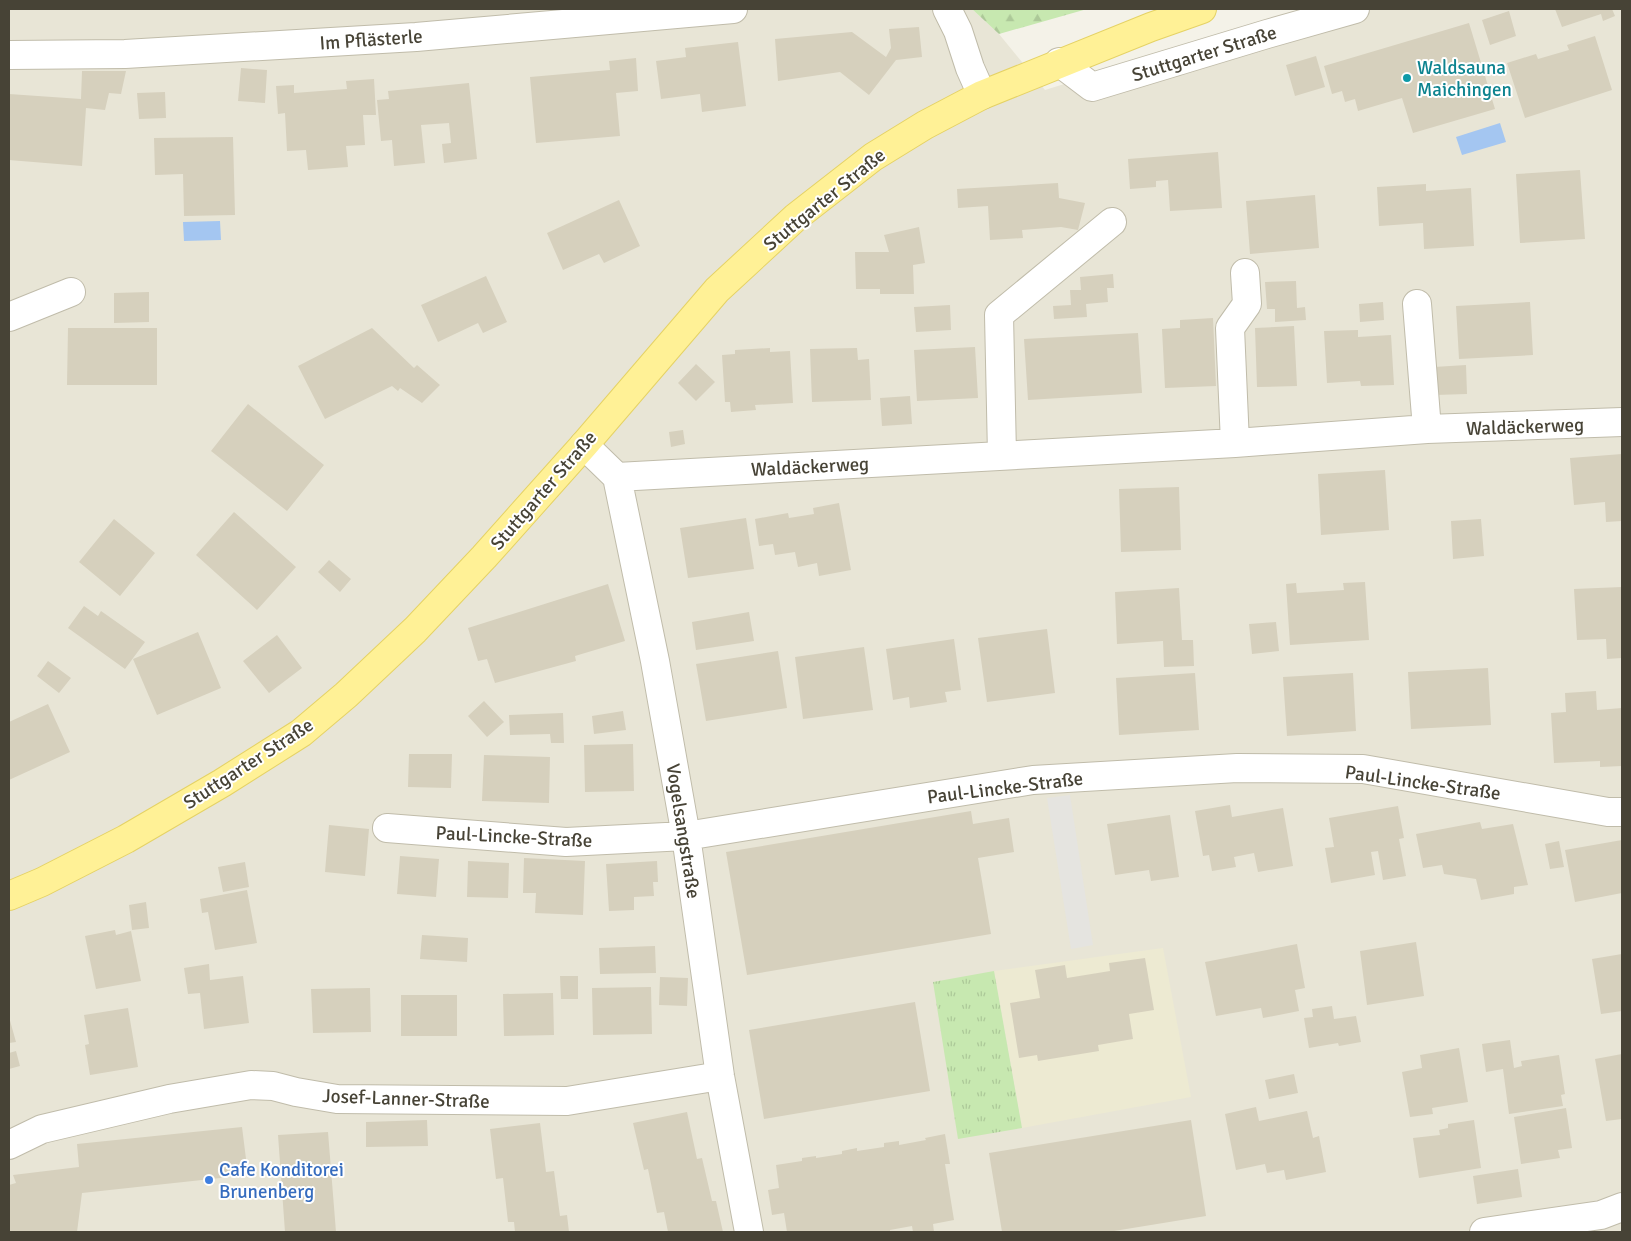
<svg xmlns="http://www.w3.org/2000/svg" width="1631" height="1241" viewBox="0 0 1631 1241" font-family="Signika,sans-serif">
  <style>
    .residential { fill: #e8e5d6 }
    .education { fill: #edead2 }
    .forest { fill: url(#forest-firs) }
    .park { fill: url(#park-tufts) }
    .parking { fill: #e5e4e0 }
    .water { fill: #a4c6f1 }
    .building { fill: #d6d0bd }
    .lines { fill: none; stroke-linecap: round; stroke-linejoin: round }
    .minor-casing { stroke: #c0bcaa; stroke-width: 30 }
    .major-casing { stroke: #e5d265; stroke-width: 30 }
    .minor { stroke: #fff; stroke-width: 28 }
    .major { stroke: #fff196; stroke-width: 28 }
    .culture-dot { fill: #0f9aa8; stroke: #fff; stroke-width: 2 }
    .shop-dot { fill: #3f7fe0; stroke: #fff; stroke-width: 2 }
    .labels { text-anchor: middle; stroke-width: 4; stroke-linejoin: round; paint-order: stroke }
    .street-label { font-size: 19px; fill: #474336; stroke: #fff }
    .culture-label { font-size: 19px; fill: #0d838f; stroke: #fff; text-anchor: start }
    .shop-label { font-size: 19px; fill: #366cbe; stroke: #fff; text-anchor: start }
  </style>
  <defs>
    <pattern id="forest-firs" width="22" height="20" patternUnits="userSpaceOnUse" patternTransform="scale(1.25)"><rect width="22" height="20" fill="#c7e8b0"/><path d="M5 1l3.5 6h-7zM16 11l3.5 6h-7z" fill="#acc898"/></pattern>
    <pattern id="park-tufts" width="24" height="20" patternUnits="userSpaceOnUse" patternTransform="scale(1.25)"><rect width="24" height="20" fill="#c7e8b0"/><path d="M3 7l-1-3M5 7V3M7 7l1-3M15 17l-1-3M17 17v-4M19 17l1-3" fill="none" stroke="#acc898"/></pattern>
  </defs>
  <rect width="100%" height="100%" fill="#f4f2e8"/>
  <path class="residential" d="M 9,9 L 972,9 L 999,34 L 1045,90 L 1306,9 L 1622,9 L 1622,1232 L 9,1232 Z"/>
  <path class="education" d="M 1163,948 L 1191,1097 L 1022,1128 L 994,971 Z"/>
  <path class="forest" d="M 972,9 L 1087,9 L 999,34 Z"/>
  <path class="park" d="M 994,971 L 1022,1128 L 958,1139 L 933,982 Z"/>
  <path class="parking" d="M 1070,795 L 1093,945 L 1071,949 L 1047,798 Z"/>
  <path class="water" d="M 1500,123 L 1506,142 L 1462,155 L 1456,137 Z
    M 220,221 L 221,240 L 184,241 L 183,222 Z"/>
  <path class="building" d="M 1555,9 L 1612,9 L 1615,16 L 1603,21 L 1601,14 L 1562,27 Z
    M 1509,11 L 1516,36 L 1490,45 L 1482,20 Z
    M 1469,23 L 1495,109 L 1413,133 L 1402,98 L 1358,111 L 1355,99 L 1345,102 L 1342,91 L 1332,94 L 1324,66 Z
    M 919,27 L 922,57 L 896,60 L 869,95 L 840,72 L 778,81 L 775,39 L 852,32 L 886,57 L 891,48 L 889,29 Z
    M 1595,36 L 1612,90 L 1525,118 L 1507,63 L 1536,54 L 1538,59 L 1569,50 L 1567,45 Z
    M 738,42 L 746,106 L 702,112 L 700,94 L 661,99 L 656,61 L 686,57 L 685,48 Z
    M 1316,56 L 1325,87 L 1295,96 L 1286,65 Z
    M 636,58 L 638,91 L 616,93 L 620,136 L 536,143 L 530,77 L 610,70 L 609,61 Z
    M 241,68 L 267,70 L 265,103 L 238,101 Z
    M 82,71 L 126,71 L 121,94 L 109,93 L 105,110 L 86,108 L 82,166 L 9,160 L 9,94 L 81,99 Z
    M 374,79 L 376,115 L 363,115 L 365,145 L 346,146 L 348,167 L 308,170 L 306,150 L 287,151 L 285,113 L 278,114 L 276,86 L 294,85 L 294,93 L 347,89 L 346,81 Z
    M 469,83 L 477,159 L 444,163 L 442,144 L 451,143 L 449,123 L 421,125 L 425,163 L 394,166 L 392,140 L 381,141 L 377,100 L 389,99 L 388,91 Z
    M 165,92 L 166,118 L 139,119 L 137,93 Z
    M 233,137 L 235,215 L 184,216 L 183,174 L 155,175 L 154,138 Z
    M 1218,152 L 1222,208 L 1170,211 L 1168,180 L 1156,181 L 1156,187 L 1130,189 L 1128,159 Z
    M 1580,170 L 1585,239 L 1520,243 L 1516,174 Z
    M 1058,183 L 1059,198 L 1085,203 L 1078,230 L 1061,227 L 1022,230 L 1023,238 L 990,240 L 988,206 L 958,208 L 957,189 Z
    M 1426,184 L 1426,191 L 1471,188 L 1474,246 L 1424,249 L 1423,223 L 1379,226 L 1377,187 Z
    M 1315,195 L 1319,248 L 1250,254 L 1246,201 Z
    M 619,200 L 640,246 L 604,263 L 599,254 L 563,270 L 547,233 Z
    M 919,227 L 925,263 L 913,265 L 914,294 L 880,294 L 880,289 L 856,289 L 855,252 L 889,252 L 884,235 Z
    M 1113,274 L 1114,288 L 1107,288 L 1108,302 L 1086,304 L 1087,317 L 1054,319 L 1053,306 L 1071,305 L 1070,290 L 1081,290 L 1080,277 Z
    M 486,276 L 507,322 L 483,333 L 478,323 L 438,342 L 421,305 Z
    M 1296,281 L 1297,308 L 1305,307 L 1306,320 L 1275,322 L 1275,309 L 1267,309 L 1265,282 Z
    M 149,292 L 149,322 L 114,323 L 114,293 Z
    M 1383,302 L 1384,320 L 1360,322 L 1359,304 Z
    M 1530,302 L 1533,355 L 1459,359 L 1456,306 Z
    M 950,305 L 951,330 L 916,332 L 914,307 Z
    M 1213,318 L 1216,386 L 1165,388 L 1162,329 L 1180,328 L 1180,320 Z
    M 1294,326 L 1297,386 L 1257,387 L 1255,328 Z
    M 68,328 L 157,328 L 157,385 L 67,385 Z
    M 372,328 L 414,368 L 417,365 L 440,385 L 422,403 L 400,388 L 398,391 L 392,386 L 325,419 L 298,366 Z
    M 1358,330 L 1358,337 L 1391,335 L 1394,385 L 1361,386 L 1360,381 L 1327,383 L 1324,331 Z
    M 1138,333 L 1142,393 L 1028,400 L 1024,339 Z
    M 975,347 L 978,398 L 917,401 L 914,350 Z
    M 770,348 L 770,352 L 790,351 L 793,403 L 755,405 L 756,410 L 731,412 L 730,402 L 725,402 L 722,355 L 735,354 L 735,350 Z
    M 857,348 L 858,360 L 869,359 L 871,400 L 812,402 L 810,349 Z
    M 696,364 L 715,382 L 696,401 L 678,383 Z
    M 1466,365 L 1467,394 L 1435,395 L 1434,367 Z
    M 910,396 L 912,424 L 882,426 L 880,398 Z
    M 248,404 L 324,465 L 287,511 L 211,451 Z
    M 683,430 L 685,444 L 671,447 L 669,432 Z
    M 1622,454 L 1622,521 L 1606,522 L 1605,502 L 1574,505 L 1570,458 Z
    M 1385,470 L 1389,530 L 1321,535 L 1318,474 Z
    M 1179,487 L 1181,550 L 1121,552 L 1119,489 Z
    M 839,503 L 851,570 L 819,576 L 817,563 L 798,567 L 795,552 L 775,555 L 773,544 L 759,546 L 755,519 L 788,513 L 789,518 L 814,514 L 813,508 Z
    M 234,512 L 296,567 L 257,610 L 196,555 Z
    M 746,518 L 754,569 L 688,578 L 680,528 Z
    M 114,519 L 155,553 L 120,596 L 79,562 Z
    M 1481,519 L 1484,556 L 1453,559 L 1451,521 Z
    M 329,560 L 351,579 L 340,592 L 318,572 Z
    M 1365,582 L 1369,640 L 1290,645 L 1286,584 L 1296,583 L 1297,593 L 1344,590 L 1343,583 Z
    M 608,584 L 625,641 L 575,656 L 576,661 L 495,683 L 487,659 L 478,661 L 468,628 Z
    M 1622,587 L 1622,658 L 1607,659 L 1606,639 L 1577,640 L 1574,589 Z
    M 1179,588 L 1182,640 L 1193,640 L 1194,666 L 1164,667 L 1163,641 L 1117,644 L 1115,592 Z
    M 84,606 L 98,616 L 101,611 L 145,642 L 125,669 L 68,628 Z
    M 749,612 L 754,641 L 696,650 L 692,622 Z
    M 1276,622 L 1279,651 L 1252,654 L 1249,624 Z
    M 1047,629 L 1055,693 L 987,702 L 978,638 Z
    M 198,632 L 221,688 L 157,715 L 133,659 Z
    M 277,635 L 302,668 L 269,693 L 243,661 Z
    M 954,639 L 961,690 L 945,692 L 947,702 L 910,708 L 909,697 L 893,700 L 886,649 Z
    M 864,647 L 873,710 L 803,719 L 795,657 Z
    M 778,651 L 787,708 L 706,721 L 696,664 Z
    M 48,661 L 71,678 L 59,693 L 37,676 Z
    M 1488,668 L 1491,725 L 1411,729 L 1408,672 Z
    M 1195,673 L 1199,730 L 1119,735 L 1116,678 Z
    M 1353,673 L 1356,731 L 1287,736 L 1283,677 Z
    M 1596,691 L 1597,710 L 1622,708 L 1622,766 L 1600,767 L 1600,761 L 1554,763 L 1551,713 L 1566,712 L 1565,693 Z
    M 484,701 L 504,722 L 487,737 L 468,716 Z
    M 48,704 L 70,752 L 9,780 L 9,722 Z
    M 623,711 L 626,730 L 594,734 L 592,716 Z
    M 563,713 L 564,743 L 551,743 L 550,734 L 510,735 L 509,715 Z
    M 633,744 L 634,791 L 585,792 L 584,745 Z
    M 409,754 L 452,754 L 451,788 L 408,787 Z
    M 484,755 L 550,757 L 549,803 L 482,801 Z
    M 1230,805 L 1232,817 L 1283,808 L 1293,866 L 1258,872 L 1254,853 L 1234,857 L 1236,867 L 1212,871 L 1209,855 L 1203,856 L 1195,811 Z
    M 1398,806 L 1404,838 L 1399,839 L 1406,876 L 1383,880 L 1378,851 L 1371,852 L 1375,875 L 1331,883 L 1325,848 L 1334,847 L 1329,818 Z
    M 971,811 L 973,824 L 1009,818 L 1014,852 L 978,858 L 991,934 L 747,975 L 726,852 Z
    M 1170,815 L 1179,877 L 1151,881 L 1149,870 L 1115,875 L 1107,824 Z
    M 1480,822 L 1482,829 L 1513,824 L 1528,885 L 1514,887 L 1514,894 L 1481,900 L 1476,879 L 1444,874 L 1442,865 L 1423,868 L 1416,834 Z
    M 329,825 L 369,829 L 365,876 L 325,872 Z
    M 1622,840 L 1622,893 L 1575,902 L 1565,850 Z
    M 1559,841 L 1564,867 L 1550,869 L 1545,844 Z
    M 400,856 L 439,859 L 436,897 L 397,894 Z
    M 524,858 L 585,861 L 583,915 L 535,913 L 536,893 L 523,893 Z
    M 468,861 L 509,863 L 508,898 L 467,897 Z
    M 657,861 L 658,882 L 653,882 L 654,896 L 634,897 L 634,910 L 609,911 L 606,864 Z
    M 245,862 L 249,887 L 223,892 L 218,867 Z
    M 247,890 L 257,943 L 215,950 L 208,912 L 202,913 L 200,899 Z
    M 146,902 L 149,928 L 132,930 L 129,905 Z
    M 115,930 L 116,935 L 131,931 L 141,981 L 96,989 L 85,936 Z
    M 422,935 L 468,938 L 467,962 L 420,959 Z
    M 1416,942 L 1424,996 L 1367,1005 L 1360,951 Z
    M 1297,944 L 1305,988 L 1295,990 L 1299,1011 L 1263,1018 L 1261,1008 L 1216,1016 L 1205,962 Z
    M 655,946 L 656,973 L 600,974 L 599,948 Z
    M 1622,954 L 1622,1011 L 1601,1014 L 1592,959 Z
    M 1145,958 L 1154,1010 L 1129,1014 L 1133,1039 L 1098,1045 L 1099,1051 L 1038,1061 L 1037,1055 L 1019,1058 L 1010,1003 L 1040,998 L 1035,970 L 1065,965 L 1067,978 L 1110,971 L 1109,963 Z
    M 209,964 L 210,980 L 243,976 L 249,1023 L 204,1029 L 200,993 L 188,994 L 184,968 Z
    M 560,976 L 578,976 L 578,999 L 561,999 Z
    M 660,977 L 688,978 L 687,1006 L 659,1005 Z
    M 651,987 L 652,1034 L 593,1035 L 592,988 Z
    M 370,988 L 371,1032 L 313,1033 L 311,989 Z
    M 553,993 L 554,1035 L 504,1036 L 503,994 Z
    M 401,995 L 457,995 L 457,1036 L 401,1036 Z
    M 915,1002 L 930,1091 L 764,1119 L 749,1030 Z
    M 1332,1006 L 1334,1019 L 1356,1016 L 1361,1042 L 1339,1046 L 1338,1043 L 1309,1048 L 1304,1018 L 1313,1017 L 1312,1009 Z
    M 128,1008 L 138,1067 L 90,1075 L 85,1045 L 89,1044 L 84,1015 Z
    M 9,1017 L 16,1042 L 9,1043 Z
    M 1510,1040 L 1514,1068 L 1522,1066 L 1521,1061 L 1559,1055 L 1565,1094 L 1561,1095 L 1563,1106 L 1509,1114 L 1503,1069 L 1486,1072 L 1482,1044 Z
    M 1459,1048 L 1468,1102 L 1432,1108 L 1433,1114 L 1410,1117 L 1402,1072 L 1422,1068 L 1420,1055 Z
    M 16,1051 L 20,1066 L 9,1069 L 9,1053 Z
    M 1622,1054 L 1622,1119 L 1606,1121 L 1595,1059 Z
    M 1294,1074 L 1298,1093 L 1269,1099 L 1265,1080 Z
    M 1256,1107 L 1259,1121 L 1307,1111 L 1313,1138 L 1319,1136 L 1326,1172 L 1286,1180 L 1284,1170 L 1267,1173 L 1265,1164 L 1236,1170 L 1225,1114 Z
    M 1566,1108 L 1572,1148 L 1558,1150 L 1560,1158 L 1521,1164 L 1514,1117 Z
    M 687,1112 L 697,1159 L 702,1158 L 712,1201 L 716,1201 L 723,1232 L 668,1232 L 664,1212 L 657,1213 L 648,1169 L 644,1170 L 633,1123 Z
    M 427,1120 L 428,1146 L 366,1147 L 366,1122 Z
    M 1191,1120 L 1206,1216 L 1108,1232 L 1002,1232 L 989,1153 Z
    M 1474,1120 L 1481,1168 L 1419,1178 L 1413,1138 L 1440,1135 L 1439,1130 L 1448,1128 L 1448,1124 Z
    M 540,1123 L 546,1172 L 554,1171 L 560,1216 L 567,1215 L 569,1232 L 515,1232 L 514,1222 L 508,1222 L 503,1178 L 496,1179 L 490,1129 Z
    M 242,1127 L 248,1175 L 82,1193 L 77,1232 L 9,1232 L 9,1185 L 16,1183 L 13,1175 L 79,1167 L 77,1144 Z
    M 328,1132 L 336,1232 L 285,1232 L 278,1135 Z
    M 945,1134 L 950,1164 L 945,1164 L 954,1220 L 933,1224 L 934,1232 L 913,1232 L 912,1226 L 890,1230 L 890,1232 L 787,1232 L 784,1213 L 772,1215 L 768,1190 L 779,1188 L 776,1165 L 802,1161 L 802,1158 L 816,1156 L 816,1158 L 842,1154 L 842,1151 L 857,1148 L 857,1151 L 884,1147 L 884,1143 L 899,1141 L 899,1145 L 926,1140 L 925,1138 Z
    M 1518,1169 L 1522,1197 L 1477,1204 L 1473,1176 Z"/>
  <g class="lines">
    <defs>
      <path id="minor" d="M 947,9 L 958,31 L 970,68 L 982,95
        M 9,55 L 125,54 L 416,37 L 733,9
        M 1059,62 L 1092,87 L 1267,34 L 1355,9
        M 1417,304 L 1427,429
        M 9,317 L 71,292
        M 1235,443 L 1230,328 L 1247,304 L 1245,273
        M 584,445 L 617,477 L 655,661 L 686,836 L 720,1076 L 749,1232
        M 1002,455 L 999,315 L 1112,222
        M 617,477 L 1235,443 L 1427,429 L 1622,422
        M 387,828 L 566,842 L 686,836 L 1033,780 L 1237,768 L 1363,769 L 1608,812 L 1622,812
        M 9,1145 L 42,1129 L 169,1099 L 251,1085 L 273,1086 L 296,1092 L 337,1099 L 567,1101 L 720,1076
        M 1484,1232 L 1601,1215 L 1622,1207"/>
      <path id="major" d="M 9,896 L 42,882 L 126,839 L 222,783 L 301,733 L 346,695 L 415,630 L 484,557 L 584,445 L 717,290 L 796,217 L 873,157 L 925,125 L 982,95 L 1151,27 L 1202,9"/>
    </defs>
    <use href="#minor" class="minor-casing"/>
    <use href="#major" class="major-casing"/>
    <use href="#minor" class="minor"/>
    <use href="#major" class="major"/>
  </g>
  <circle class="culture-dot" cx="1407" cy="78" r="5"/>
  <circle class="shop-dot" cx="209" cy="1180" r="5"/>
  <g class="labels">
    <g class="street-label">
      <text transform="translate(371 39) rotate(-4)" y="7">Im Pflästerle</text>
      <text transform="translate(1204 53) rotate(-17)" y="7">Stuttgarter Straße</text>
      <text transform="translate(824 199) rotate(-39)" y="7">Stuttgarter Straße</text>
      <text transform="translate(1525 426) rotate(-2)" y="7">Waldäckerweg</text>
      <text transform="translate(810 466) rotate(-3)" y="7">Waldäckerweg</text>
      <text transform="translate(543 490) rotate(-49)" y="7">Stuttgarter Straße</text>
      <text transform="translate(248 763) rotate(-33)" y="7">Stuttgarter Straße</text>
      <text transform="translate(1423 782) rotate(8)" y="7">Paul-Lincke-Straße</text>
      <text transform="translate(1005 787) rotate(-7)" y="7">Paul-Lincke-Straße</text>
      <text transform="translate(684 831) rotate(81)" y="7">Vogelsangstraße</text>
      <text transform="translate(514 836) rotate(3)" y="7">Paul-Lincke-Straße</text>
      <text transform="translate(406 1098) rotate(2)" y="7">Josef-Lanner-Straße</text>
    </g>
    <g class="culture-label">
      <text x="1417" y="74">Waldsauna<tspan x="1417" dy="22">Maichingen</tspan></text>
    </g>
    <g class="shop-label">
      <text x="219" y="1176">Cafe Konditorei<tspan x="219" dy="22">Brunenberg</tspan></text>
    </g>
  </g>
  <rect width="1631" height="1241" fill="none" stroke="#474336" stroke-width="20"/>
</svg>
